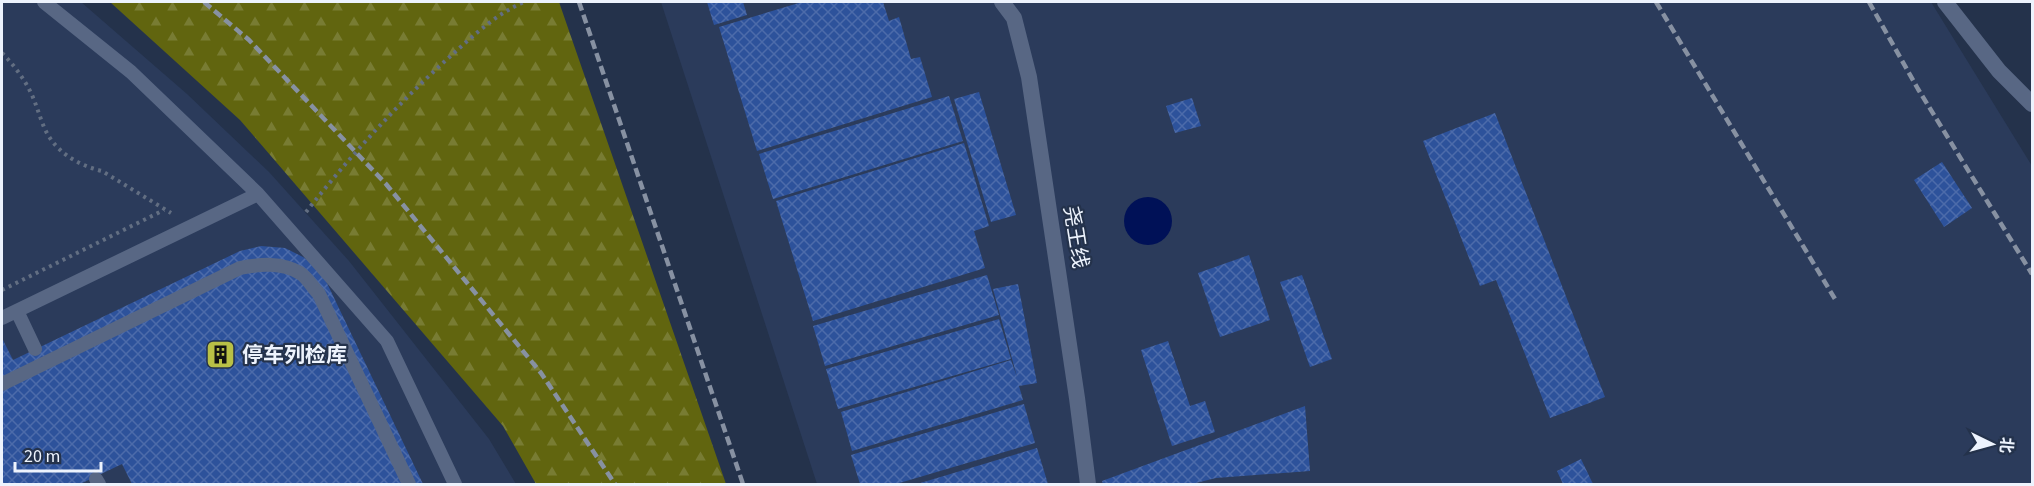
<svg xmlns="http://www.w3.org/2000/svg" width="2034" height="486" viewBox="0 0 2034 486" font-family="'Source Sans 3','Noto Sans SC',sans-serif">
  <style>
    .built { fill: #2b3b5b }
    .forest { fill: url(#forest-firs) }
    .water { fill: #001157 }
    .building { fill: url(#building-cross-hatch) }
    .lines { fill: none; stroke-linecap: round; stroke-linejoin: round }
    .path { stroke: #626e82; stroke-width: 4; stroke-dasharray: 3 4.5; stroke-linecap: butt }
    .service { stroke: #586784; stroke-width: 14 }
    .minor { stroke: #586784; stroke-width: 16 }
    .tertiary { stroke: #586784; stroke-width: 16 }
    .rail { stroke: #8791a2; stroke-width: 4.5; stroke-dasharray: 9 4.5; stroke-linecap: butt }
    .labels { text-anchor: middle; stroke-width: 4.5; stroke-linejoin: round; paint-order: stroke }
    .street-label { font-size: 21px; fill: #edf3fd; stroke: #24324b }
    .poi-label { font-size: 21px; font-weight: bold; fill: #edf3fd; stroke: #24324b; text-anchor: start }
  </style>
  <defs>
    <pattern id="forest-firs" width="22" height="20" patternUnits="userSpaceOnUse" patternTransform="scale(1.5)"><rect width="22" height="20" fill="#61650f"/><path d="M5 1l3.5 6h-7zM16 11l3.5 6h-7z" fill="#787c33"/></pattern>
    <pattern id="building-cross-hatch" width="8" height="8" patternUnits="userSpaceOnUse" patternTransform="scale(1.5)"><rect width="8" height="8" fill="#2d529b"/><path d="M0 0l8 8M0 8l8-8" fill="none" stroke="#4c6baa"/></pattern>
  </defs>
  <rect width="100%" height="100%" fill="#24324b"/>
  <path class="built" d="M 2,2 L 81,2 L 187,94 L 269,172 L 349,261 L 489,439 L 516,484 L 2,484 Z
    M 661,2 L 1931,2 L 2032,166 L 2032,484 L 817,484 Z"/>
  <path class="forest" d="M 110,2 L 559,2 L 726,484 L 536,484 L 503,426 L 240,120 Z"/>
  <path class="water" d="M1124 221a24 24 0 1 1 48 0a24 24 0 1 1-48 0Z"/>
  <path class="building" d="M 707,2 L 743,2 L 747,15 L 714,25 Z
    M 802,2 L 883,2 L 889,21 L 899,17 L 911,59 L 920,57 L 932,97 L 757,151 L 719,27 Z
    M 979,92 L 1016,215 L 991,222 L 954,99 Z
    M 949,96 L 963,141 L 773,199 L 759,154 Z
    M 1192,98 L 1201,126 L 1175,133 L 1166,106 Z
    M 1495,113 L 1605,397 L 1550,418 L 1496,280 L 1480,286 L 1423,141 Z
    M 964,143 L 989,226 L 974,231 L 985,268 L 813,321 L 776,201 Z
    M 1942,162 L 1972,208 L 1944,227 L 1914,180 Z
    M 261,246 L 285,248 L 303,257 L 316,266 L 325,279 L 423,484 L 132,484 L 122,464 L 80,484 L 2,484 L 2,338 L 13,360 L 240,251 Z
    M 1249,255 L 1270,320 L 1220,337 L 1198,273 Z
    M 987,275 L 999,315 L 825,366 L 813,326 Z
    M 1302,275 L 1332,359 L 1310,367 L 1280,282 Z
    M 1018,284 L 1037,383 L 1019,386 L 1023,400 L 852,451 L 841,412 L 1011,360 L 1017,377 L 993,289 Z
    M 999,319 L 1011,359 L 838,409 L 826,369 Z
    M 1168,341 L 1190,406 L 1205,401 L 1215,432 L 1172,446 L 1141,350 Z
    M 1024,404 L 1035,443 L 896,484 L 860,484 L 851,455 Z
    M 1305,406 L 1310,471 L 1216,478 L 1192,484 L 1103,484 L 1102,481 Z
    M 1037,448 L 1048,484 L 917,484 Z
    M 1581,459 L 1593,484 L 1563,484 L 1557,471 Z"/>
  <g class="lines">
    <path class="path" d="M 2,53 C 13,64 23,77 30,91 C 36,103 39,115 44,127 C 54,151 77,165 102,171 L 171,213
      M 306,212 C 351,155 400,101 454,53 C 475,34 498,13 524,2
      M 2,290 L 164,210"/>
    <path class="service" d="M 44,2 L 131,72 L 258,194 L 387,341 L 455,484
      M 17,311 L 35,349
      M 2,318 L 258,194
      M 2,384 L 240,268 C 260,264 282,262 300,273 C 307,277 313,288 319,294 L 409,484
      M 96,479 L 99,484"/>
    <path class="minor" d="M 1002,2 L 1014,18 L 1029,77 L 1077,398 L 1088,484"/>
    <path class="tertiary" d="M 1945,2 L 1999,71 L 2032,104"/>
    <path class="rail" d="M 204,2 L 249,40 L 386,184 L 541,373 L 615,484
      M 579,2 L 743,484
      M 1656,2 L 1835,299
      M 1869,2 L 1918,89 L 2032,274"/>
  </g>
  <defs>
    <symbol id="building-square" viewBox="-11 -11 22 22"><rect x="-9" y="-9" width="18" height="18" rx="4" fill="#b9c046" stroke="#24324b"/><path d="M-4-6H4V6H1V3H-1V6H-4ZM-2.5-4.3h1.7v1.8h-1.7ZM.8-4.3h1.7v1.8H.8ZM-2.5-1h1.7V.8h-1.7ZM.8-1h1.7V.8H.8Z" fill="#111"/></symbol>
  </defs>
  <g fill-rule="evenodd">
    <use href="#building-square" x="204" y="338" width="33" height="33"/>
  </g>
  <g class="labels">
    <g class="street-label">
      <text transform="translate(1076 237) rotate(81)" y="7">尧王线</text>
    </g>
    <g class="poi-label">
      <text x="242" y="362">停车列检库</text>
    </g>
  </g>
  <rect width="2034" height="486" fill="none" stroke="#edf3fd" stroke-width="6"/>
  <g transform="translate(1992 444) rotate(95)" stroke="#24324b" stroke-width="4.5" paint-order="stroke">
  <path d="M0-4.5L10 22L0 15L-10 22Z" fill="#edf3fd"/>
  <text y="-9" font-size="16" font-weight="bold" text-anchor="middle" fill="#edf3fd">北</text>
  </g>
  <path d="M15 462v9h86v-9" fill="none" stroke="#edf3fd" stroke-width="3"/>
  <text x="24" y="462" font-size="18" fill="#edf3fd" stroke="#24324b" stroke-width="4.5" paint-order="stroke">20 m</text>
</svg>
